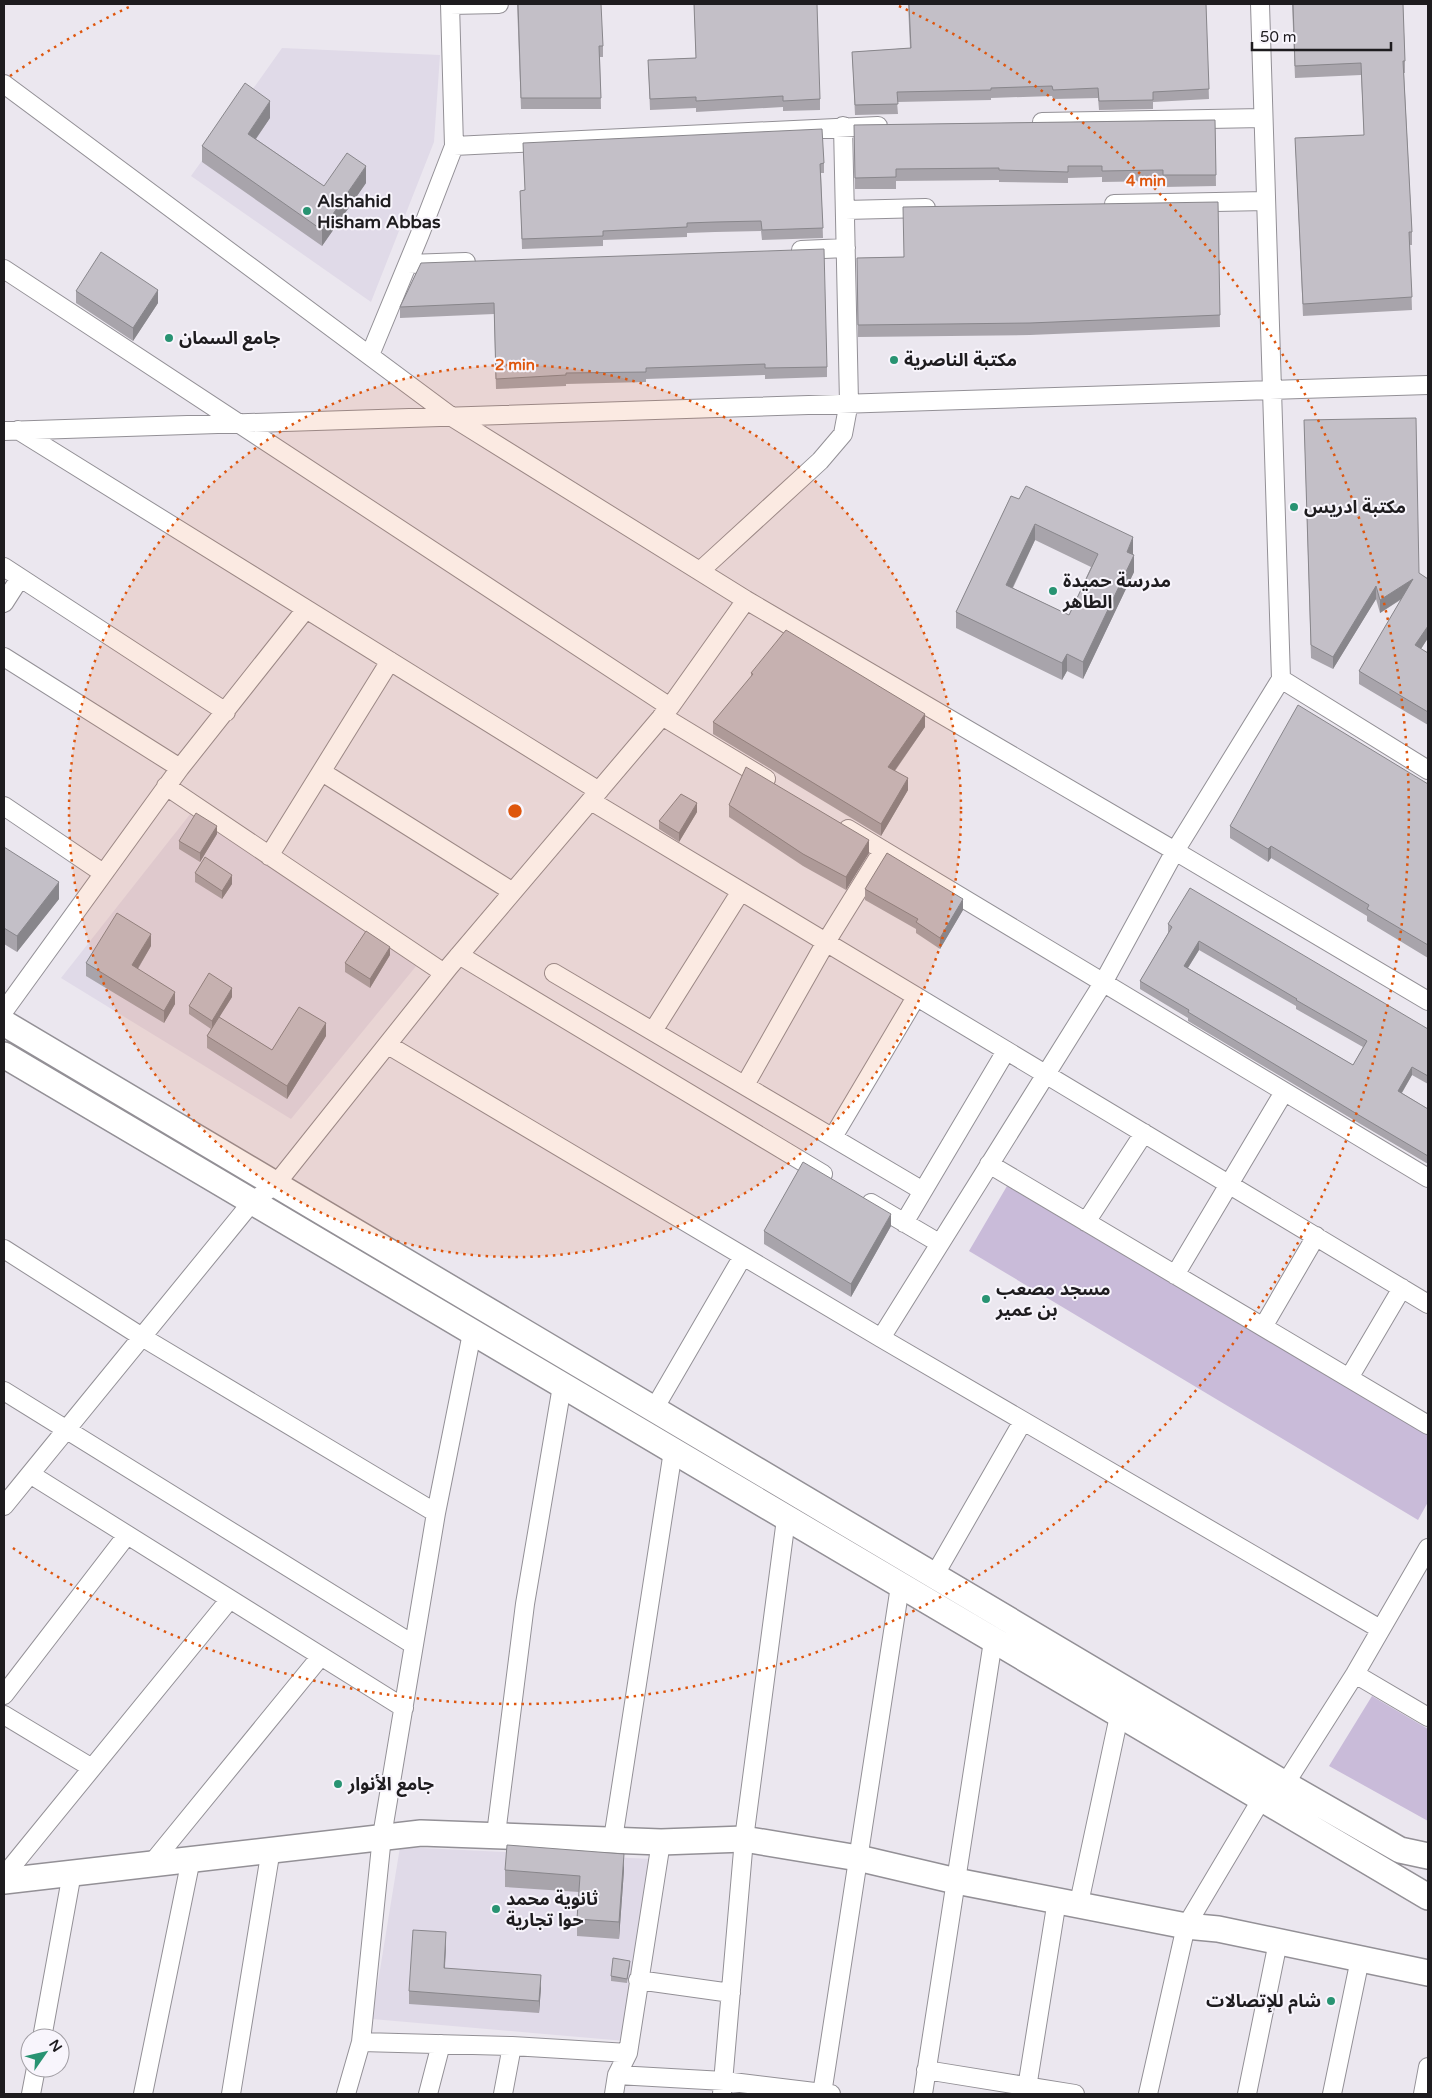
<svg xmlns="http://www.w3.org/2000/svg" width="1432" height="2098" viewBox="0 0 1432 2098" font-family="'Varela Round','Noto Sans Arabic',sans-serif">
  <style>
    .built { fill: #e0dae8 }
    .park { fill: #c9bbd9 }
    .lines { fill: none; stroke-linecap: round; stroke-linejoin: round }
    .street-casing { stroke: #939096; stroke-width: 20 }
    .secondary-casing { stroke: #939096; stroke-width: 28 }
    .street { stroke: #fff; stroke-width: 18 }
    .secondary { stroke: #fff; stroke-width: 25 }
    .wall { fill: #a8a4ab; fill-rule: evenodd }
    .shaded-wall { fill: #88868b }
    .building { fill: #c3bfc7; stroke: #88868b; fill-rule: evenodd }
    .ring { fill: none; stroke: #de560d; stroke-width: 2.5; stroke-dasharray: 2.5 5 }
    .poi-dot { fill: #289372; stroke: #f8f5fc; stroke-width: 2 }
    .labels { text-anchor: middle; stroke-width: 4; stroke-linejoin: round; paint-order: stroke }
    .poi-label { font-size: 18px; font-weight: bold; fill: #1e1c1f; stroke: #f8f5fc; text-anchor: start }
    .centre { fill: #de560d; stroke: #f8f5fc; stroke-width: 2.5 }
    .ring-label { font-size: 15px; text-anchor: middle; font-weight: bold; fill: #de560d; stroke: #f8f5fc; stroke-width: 4; stroke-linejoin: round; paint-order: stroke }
  </style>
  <rect width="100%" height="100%" fill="#ebe7ef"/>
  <path class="built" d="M 282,48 L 440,55 L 434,142 L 371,302 L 191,176 Z
    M 191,813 L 417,965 L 291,1119 L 61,978 Z
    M 400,1847 L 652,1859 L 625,2041 L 372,2019 Z"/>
  <path class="park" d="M 1007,1186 L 1428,1435 L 1428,1502 L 1418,1520 L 969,1251 Z
    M 1372,1696 L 1428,1729 L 1428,1821 L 1329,1766 Z"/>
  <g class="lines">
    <defs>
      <path id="street" d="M 1260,4 L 1281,679
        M 450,5 L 499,4
        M 4,84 L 452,417 L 746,600 L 1175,851 L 1103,983 L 881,1338
        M 1042,122 L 1263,118
        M 454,146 L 878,126
        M 1114,204 L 1266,201
        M 845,210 L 926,208
        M 801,250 L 846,248
        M 408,264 L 466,262
        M 4,269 L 670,707
        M 370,355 L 420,234 L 454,146 L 450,4
        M 18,430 L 599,791
        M 4,431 L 1428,385
        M 4,567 L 226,712
        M 700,571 L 820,461 L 843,434 L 849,402 L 843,126
        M 4,603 L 20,578
        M 4,657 L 180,768
        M 662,716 L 766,779
        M 1428,770 L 1281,679 L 1175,851 L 1428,1001
        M 322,772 L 513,892
        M 166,786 L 444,973
        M 591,801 L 1428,1304
        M 4,806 L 103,873
        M 848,829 L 1428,1178
        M 269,856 L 390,661
        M 459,955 L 823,1174
        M 554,973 L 923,1191
        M 4,1011 L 180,768 L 306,609
        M 653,1031 L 741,891
        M 388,1045 L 881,1338 L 1380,1629
        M 745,1085 L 826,942 L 883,850
        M 833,1137 L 916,997
        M 989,1164 L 1428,1425
        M 871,1203 L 939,1243
        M 1086,1222 L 1144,1133
        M 904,1223 L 1006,1051
        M 4,1249 L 142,1337 L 436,1513
        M 1175,1275 L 1284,1092
        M 1263,1327 L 1316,1236
        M 472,1333 L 436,1513 L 382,1836 L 361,2042 L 512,2046 L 628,2053
        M 1349,1378 L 1402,1288
        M 4,1391 L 414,1645
        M 654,1409 L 743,1256
        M 30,1474 L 404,1708
        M 4,1506 L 252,1202 L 276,1184 L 449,967 L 670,707 L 746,600
        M 934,1576 L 1023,1421
        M 1355,1674 L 1428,1717
        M 4,1695 L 127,1535
        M 4,1715 L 92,1768
        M 1285,1784 L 1355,1674 L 1428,1548
        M 496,1834 L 525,1604 L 562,1386
        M 613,1839 L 673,1451
        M 152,1863 L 321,1656
        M 4,1876 L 230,1599
        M 1079,1903 L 1119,1716
        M 638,1980 L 731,1993
        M 42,2038 L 72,1873
        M 926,2070 L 1075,2094
        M 617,2075 L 724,2081 L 831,2094
        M 31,2094 L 36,2068
        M 143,2094 L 191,1859
        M 231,2094 L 271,1849
        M 346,2094 L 361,2042
        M 428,2094 L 441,2044
        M 503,2094 L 512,2046
        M 614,2094 L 617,2075 L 628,2053 L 661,1842
        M 722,2094 L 744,1839 L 786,1519
        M 822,2094 L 900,1586
        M 923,2094 L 993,1641
        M 1026,2094 L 1057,1900
        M 1148,2094 L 1186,1926 L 1261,1800
        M 1247,2094 L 1278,1942
        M 1332,2094 L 1360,1959
        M 1423,2094 L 1428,2067"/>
      <path id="secondary" d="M 4,1023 L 1285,1784 L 1400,1850 L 1428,1856
        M 4,1055 L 1428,1897
        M 4,1881 L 421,1833 L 661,1842 L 744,1839 L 858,1858 L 956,1881 L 1186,1926 L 1218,1929 L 1428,1973"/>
    </defs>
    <use href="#street" class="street-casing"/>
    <use href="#secondary" class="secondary-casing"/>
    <use href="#street" class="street"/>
    <use href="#secondary" class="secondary"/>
  </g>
  <path class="wall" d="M 517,4 L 603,46 L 603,57 L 600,57 L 601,109 L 521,109 Z
    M 694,4 L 820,99 L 820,110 L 783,111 L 783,107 L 696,112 L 696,108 L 650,110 L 648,60 L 696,58 Z
    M 908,4 L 1206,4 L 1209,99 L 1153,102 L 1153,109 L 1099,110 L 1098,98 L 1053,99 L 1052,96 L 991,98 L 991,100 L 897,102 L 898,114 L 855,115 L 852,52 L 910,48 Z
    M 1292,4 L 1403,4 L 1405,61 L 1405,73 L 1404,73 L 1412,232 L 1412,245 L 1410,245 L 1412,310 L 1303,316 L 1295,138 L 1364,135 L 1361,75 L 1295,78 Z
    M 270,118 L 256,139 L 324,186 L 366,183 L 322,246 L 202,162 L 202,146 Z
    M 1215,120 L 1216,186 L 1163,187 L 1163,181 L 1102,182 L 1102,177 L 1068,178 L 1068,183 L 999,182 L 999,180 L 896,181 L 896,189 L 855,189 L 854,125 Z
    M 523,143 L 824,163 L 824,173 L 821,173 L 823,238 L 762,240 L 761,231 L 715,232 L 687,233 L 687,237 L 603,240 L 603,246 L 522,249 L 520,191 L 525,190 Z
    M 1218,202 L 1220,327 L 1030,335 L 858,337 L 857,258 L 903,257 Z
    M 421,263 L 827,367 L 827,377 L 765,379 L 765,375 L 646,379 L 646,382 L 566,384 L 566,386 L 496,389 L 494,314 L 400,318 L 400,307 Z
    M 76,291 L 158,303 L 133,341 L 76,303 Z
    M 1304,420 L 1419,573 L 1428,579 L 1428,638 L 1421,649 L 1428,653 L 1428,725 L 1359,684 L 1359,671 L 1402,599 L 1380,613 L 1376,599 L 1333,669 L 1311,658 Z
    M 1011,496 L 1133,554 L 1134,572 L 1083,679 L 1067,671 L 1062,680 L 956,628 L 956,612 ZM 1035,540 L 1091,567 L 1069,615 L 1013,588 Z
    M 751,673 L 925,727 L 895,771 L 908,790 L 881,836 L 713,734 L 713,722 L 751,677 Z
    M 1428,784 L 1428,958 L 1367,921 L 1367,916 L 1271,858 L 1268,862 L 1230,838 L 1230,826 Z
    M 729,805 L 869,853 L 846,890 L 803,866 L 729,817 Z
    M 697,812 L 679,842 L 659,829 L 659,821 Z
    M 217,834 L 200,862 L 179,849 L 179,841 Z
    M 4,847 L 59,899 L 17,952 L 4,944 Z
    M 195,873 L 232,884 L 222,899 L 195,882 Z
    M 865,889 L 963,910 L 940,949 L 916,933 L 916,929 L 865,900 Z
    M 1168,924 L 1428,1029 L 1428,1084 L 1412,1075 L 1402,1093 L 1428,1109 L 1428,1164 L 1357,1122 L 1188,1021 L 1188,1018 L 1140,989 L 1140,981 L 1168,933 ZM 1199,950 L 1296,1006 L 1296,1009 L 1363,1047 L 1353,1065 L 1188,968 Z
    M 151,946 L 138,969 L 175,1004 L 164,1023 L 86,976 L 86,963 Z
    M 390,955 L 370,988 L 345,972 L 345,963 Z
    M 232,997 L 219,1017 L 272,1050 L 326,1036 L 287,1099 L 207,1048 L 207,1036 L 211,1029 L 189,1014 L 189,1006 Z
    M 891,1226 L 851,1297 L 764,1244 L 764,1231 Z
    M 505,1870 L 624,1870 L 619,1939 L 577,1936 L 577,1919 L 579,1892 L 505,1887 Z
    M 446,1945 L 445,1968 L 541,1988 L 539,2013 L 409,2004 L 409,1991 Z
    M 630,1965 L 627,1983 L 611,1981 L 611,1976 Z"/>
  <path class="shaded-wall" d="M 270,101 L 270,118 L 248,150 L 248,134 Z
    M 366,166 L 366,183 L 322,246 L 322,230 Z
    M 158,290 L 158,303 L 133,341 L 133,328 Z
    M 1035,524 L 1035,540 L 1006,601 L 1006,585 Z
    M 1133,537 L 1133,554 L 1127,568 L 1127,552 Z
    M 1134,555 L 1134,572 L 1083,679 L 1083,662 Z
    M 1413,579 L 1413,591 L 1380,613 L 1380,600 Z
    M 1376,586 L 1376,599 L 1333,669 L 1333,657 Z
    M 1428,626 L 1428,638 L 1415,658 L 1415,645 Z
    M 1067,654 L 1067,671 L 1062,680 L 1062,663 Z
    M 925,714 L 925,727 L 888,780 L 888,767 Z
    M 908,778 L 908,790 L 881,836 L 881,824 Z
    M 697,803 L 697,812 L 679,842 L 679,833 Z
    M 217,826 L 217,834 L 200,862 L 200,853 Z
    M 869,840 L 869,853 L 846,890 L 846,877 Z
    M 1271,846 L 1271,858 L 1268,862 L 1268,849 Z
    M 232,875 L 232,884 L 222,899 L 222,891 Z
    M 59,882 L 59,899 L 17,952 L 17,936 Z
    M 963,899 L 963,910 L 940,949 L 940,938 Z
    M 151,934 L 151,946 L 132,978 L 132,965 Z
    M 1199,941 L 1199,950 L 1184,974 L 1184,966 Z
    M 390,947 L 390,955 L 370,988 L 370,979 Z
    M 232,988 L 232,997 L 212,1029 L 212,1021 Z
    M 175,992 L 175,1004 L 164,1023 L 164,1011 Z
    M 326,1023 L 326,1036 L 287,1099 L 287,1086 Z
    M 1412,1067 L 1412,1075 L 1398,1099 L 1398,1091 Z
    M 891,1214 L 891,1226 L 851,1297 L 851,1284 Z
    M 624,1854 L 624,1870 L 619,1939 L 619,1922 Z
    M 446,1932 L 446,1945 L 444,1981 L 444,1968 Z
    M 541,1975 L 541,1988 L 539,2013 L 539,2001 Z"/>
  <path class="building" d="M 518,4 L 601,4 L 603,46 L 599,46 L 601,98 L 521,98 Z
    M 694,4 L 817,4 L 820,99 L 783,101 L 783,96 L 696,101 L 696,97 L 650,99 L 648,60 L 696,58 Z
    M 909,4 L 1206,4 L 1209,89 L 1153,92 L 1153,100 L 1099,101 L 1098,88 L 1053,90 L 1052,86 L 991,88 L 991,90 L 897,92 L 898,104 L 855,105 L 852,52 L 911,48 Z
    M 1293,4 L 1403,4 L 1405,61 L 1403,61 L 1412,232 L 1409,232 L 1412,297 L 1303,304 L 1295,138 L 1364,135 L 1361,63 L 1295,66 Z
    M 245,83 L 270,101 L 248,134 L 324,186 L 347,153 L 366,166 L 322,230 L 202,146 Z
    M 1215,120 L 1216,175 L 1163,175 L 1163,170 L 1102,171 L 1102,166 L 1068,166 L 1068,172 L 999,170 L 999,168 L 896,169 L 896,177 L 855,178 L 854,125 Z
    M 822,129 L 824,163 L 820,164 L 823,228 L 762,230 L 761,221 L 715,222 L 687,223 L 687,227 L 603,231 L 603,236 L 522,239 L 520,191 L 525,190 L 523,143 Z
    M 1218,202 L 1220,315 L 1030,323 L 858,325 L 857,258 L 904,257 L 903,207 Z
    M 824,249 L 827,367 L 765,368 L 765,364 L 646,368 L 646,372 L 566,373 L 566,375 L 496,379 L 494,303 L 400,307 L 421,263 Z
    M 101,252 L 158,290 L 133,328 L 76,291 Z
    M 1416,418 L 1419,573 L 1428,579 L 1428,626 L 1415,645 L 1428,653 L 1428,712 L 1359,671 L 1413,579 L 1380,600 L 1376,586 L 1333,657 L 1311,645 L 1304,420 Z
    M 1026,486 L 1133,537 L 1127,552 L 1134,555 L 1083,662 L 1067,654 L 1062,663 L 956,612 L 1011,496 L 1019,499 ZM 1035,524 L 1098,554 L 1069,615 L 1006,585 Z
    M 786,630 L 925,714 L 888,767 L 908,778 L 881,824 L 713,722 L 753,674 L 751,673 Z
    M 1298,705 L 1428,784 L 1428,945 L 1367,909 L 1369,905 L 1271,846 L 1268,849 L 1230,826 Z
    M 746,767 L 869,840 L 846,877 L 803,854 L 729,805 Z
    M 681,794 L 697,803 L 679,833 L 659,821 Z
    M 196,813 L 217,826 L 200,853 L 179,841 Z
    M 4,847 L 59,882 L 17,936 L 4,928 Z
    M 887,853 L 963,899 L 940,938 L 916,922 L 918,919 L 865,889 Z
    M 205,857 L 232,875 L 222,891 L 195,873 Z
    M 1190,888 L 1428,1029 L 1428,1076 L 1412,1067 L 1398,1091 L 1428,1109 L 1428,1156 L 1357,1114 L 1188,1012 L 1189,1010 L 1140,981 L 1172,927 L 1168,924 ZM 1199,941 L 1297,999 L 1296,1000 L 1367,1041 L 1353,1065 L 1184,966 Z
    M 117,913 L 151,934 L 132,965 L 175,992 L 164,1011 L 86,963 Z
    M 366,931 L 390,947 L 370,979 L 345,963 Z
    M 209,973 L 232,988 L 212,1021 L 189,1006 Z
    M 299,1007 L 326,1023 L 287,1086 L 207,1036 L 219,1017 L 272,1050 Z
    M 803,1162 L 891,1214 L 851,1284 L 764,1231 Z
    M 507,1845 L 624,1854 L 619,1922 L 577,1919 L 580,1876 L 505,1870 Z
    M 413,1930 L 446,1932 L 444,1968 L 541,1975 L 539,2001 L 409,1991 Z
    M 613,1958 L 630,1961 L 627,1979 L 611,1976 Z"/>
  <circle cx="515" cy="811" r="446" fill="#de560d" fill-opacity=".12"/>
  <g class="ring">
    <circle cx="515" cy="811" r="446"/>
    <path d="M10 76A892 892 0 0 1 131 6M899 6A892 892 0 1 1 10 1546"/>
  </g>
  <g class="poi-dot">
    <circle cx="307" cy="211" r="5"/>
    <circle cx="169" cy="338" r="5"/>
    <circle cx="894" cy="360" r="5"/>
    <circle cx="1294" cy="507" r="5"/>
    <circle cx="1053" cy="591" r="5"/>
    <circle cx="986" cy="1299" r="5"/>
    <circle cx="338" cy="1784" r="5"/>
    <circle cx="496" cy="1909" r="5"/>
    <circle cx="1331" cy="2001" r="5"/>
  </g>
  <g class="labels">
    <g class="poi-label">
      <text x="317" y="207">Alshahid<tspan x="317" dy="21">Hisham Abbas</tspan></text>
      <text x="179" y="344">جامع السمان</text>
      <text x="904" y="366">مكتبة الناصرية</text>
      <text x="1304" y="513">مكتبة ادريس</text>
      <text x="1063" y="587">مدرسة حميدة<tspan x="1063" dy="21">الطاهر</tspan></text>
      <text x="996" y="1295">مسجد مصعب<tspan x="996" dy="21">بن عمير</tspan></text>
      <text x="348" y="1790">جامع الأنوار</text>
      <text x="506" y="1905">ثانوية محمد<tspan x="506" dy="21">حوا تجارية</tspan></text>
      <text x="1321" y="2007" text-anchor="end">شام للإتصالات</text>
    </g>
  </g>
  <circle cx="515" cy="811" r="8" class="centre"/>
  <g class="ring-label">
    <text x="1146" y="186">4 min</text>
    <text x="515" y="370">2 min</text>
  </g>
  <rect width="1432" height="2098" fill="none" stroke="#1e1c1f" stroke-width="10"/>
  <g transform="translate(45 2053) rotate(56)"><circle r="24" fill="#f8f5fc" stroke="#a19ea4"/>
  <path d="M0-4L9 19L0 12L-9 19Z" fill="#289372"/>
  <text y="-8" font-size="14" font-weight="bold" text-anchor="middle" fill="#1e1c1f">N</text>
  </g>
  <path d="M1252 42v8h139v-8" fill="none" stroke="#1e1c1f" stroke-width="2.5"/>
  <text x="1260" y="42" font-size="15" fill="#1e1c1f" stroke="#f8f5fc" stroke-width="4" paint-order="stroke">50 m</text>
</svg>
